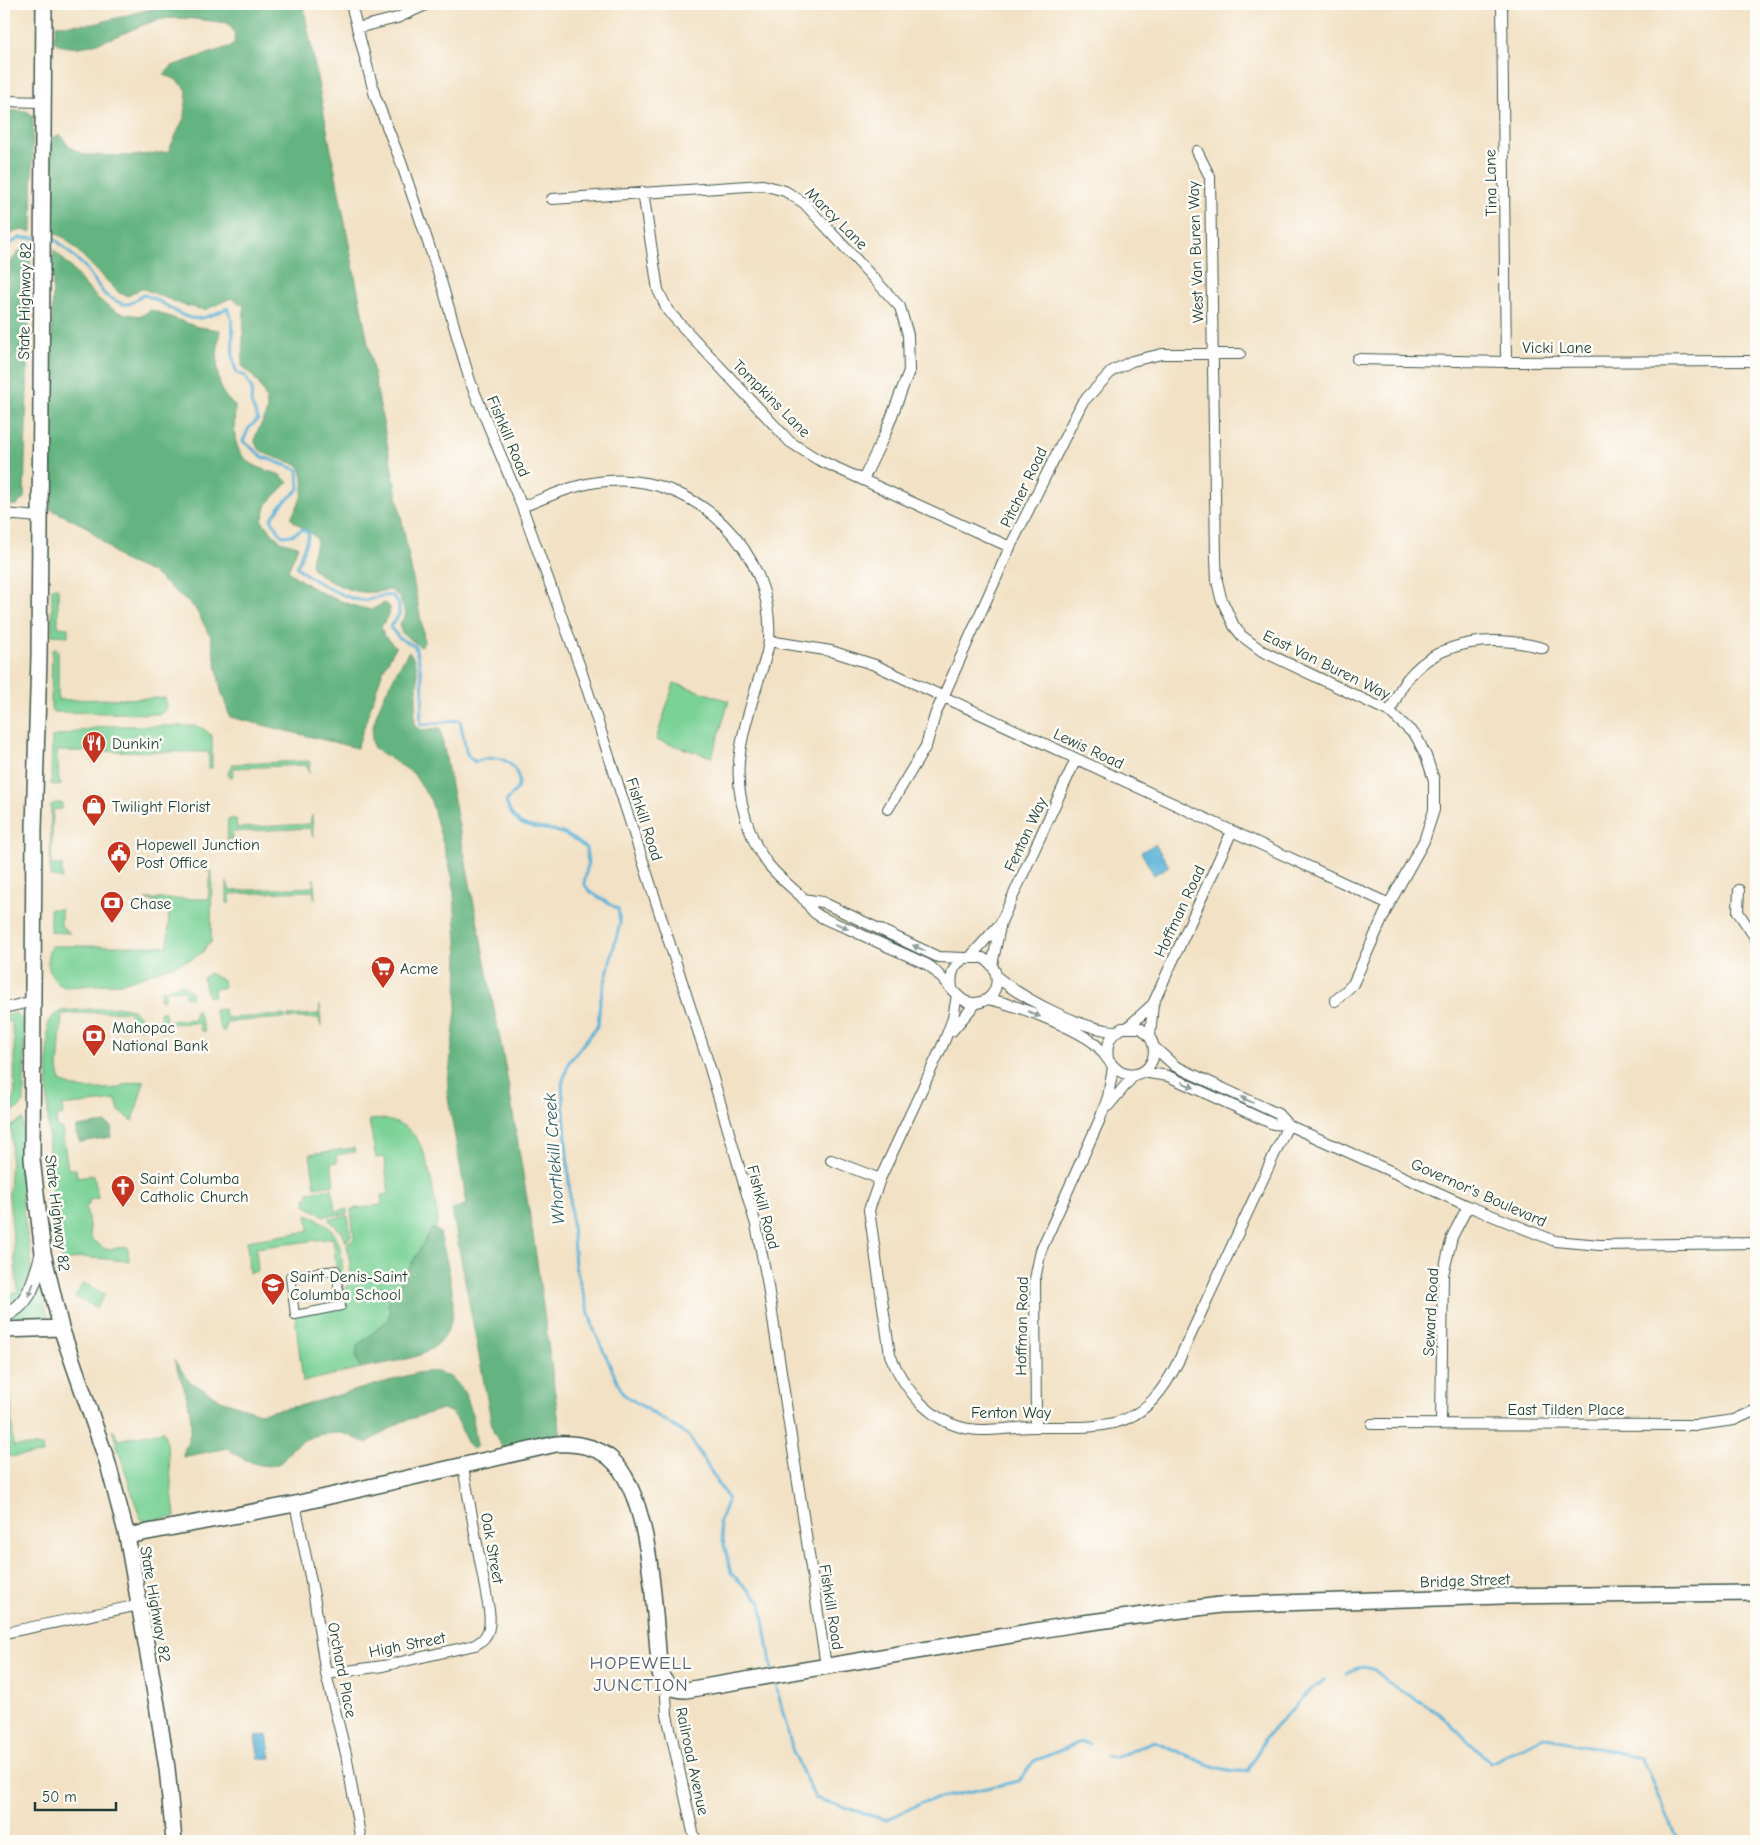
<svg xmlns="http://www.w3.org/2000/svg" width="1760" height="1845" viewBox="0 0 1760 1845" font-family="'Comic Neue',sans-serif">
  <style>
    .green { fill: #7ad297; stroke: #4c8866 }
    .forest { fill: #63b480; stroke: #41785a }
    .water { fill: #5bb2d8; stroke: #3d7886 }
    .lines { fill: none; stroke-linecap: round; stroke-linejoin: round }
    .stream { stroke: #5bb2d8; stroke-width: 3 }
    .pedestrian-casing { stroke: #3f564a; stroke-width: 10 }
    .minor-casing { stroke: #3f564a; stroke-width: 12 }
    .tertiary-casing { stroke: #3f564a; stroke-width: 16 }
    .secondary-casing { stroke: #3f564a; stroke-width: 18 }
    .pedestrian { stroke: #fff; stroke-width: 8 }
    .minor { stroke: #fff; stroke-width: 10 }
    .tertiary { stroke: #fff; stroke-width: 14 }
    .secondary { stroke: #fff; stroke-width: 15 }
    .oneway { fill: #8f9e9a }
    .labels { text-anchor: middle; stroke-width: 5; stroke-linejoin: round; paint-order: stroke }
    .street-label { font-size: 16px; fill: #1f3d34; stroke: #fdfcf7 }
    .poi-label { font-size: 16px; fill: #1f3d34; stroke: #fdfcf7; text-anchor: start }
    .water-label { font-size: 18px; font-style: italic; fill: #316065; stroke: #fdfcf7 }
    .quarter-label { font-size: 19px; letter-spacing: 1px; fill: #576274; stroke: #fdfcf7 }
  </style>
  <rect width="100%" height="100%" fill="#fdfcf7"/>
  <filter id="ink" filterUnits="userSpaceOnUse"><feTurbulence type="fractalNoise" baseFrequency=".02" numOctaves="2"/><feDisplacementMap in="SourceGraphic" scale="10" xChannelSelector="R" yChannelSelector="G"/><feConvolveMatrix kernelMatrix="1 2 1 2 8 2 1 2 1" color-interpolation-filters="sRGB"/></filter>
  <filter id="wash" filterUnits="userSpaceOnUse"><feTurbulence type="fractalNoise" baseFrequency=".0096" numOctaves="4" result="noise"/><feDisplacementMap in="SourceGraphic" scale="20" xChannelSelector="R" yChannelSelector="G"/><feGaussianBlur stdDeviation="1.12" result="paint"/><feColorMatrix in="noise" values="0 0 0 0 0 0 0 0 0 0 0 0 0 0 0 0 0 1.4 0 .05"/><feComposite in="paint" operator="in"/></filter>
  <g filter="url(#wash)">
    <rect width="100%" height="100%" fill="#f2e1c4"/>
    <path class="green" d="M 56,587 L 58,589 L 58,627 L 68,628 L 68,636 L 52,635 L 52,588 Z
      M 55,648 L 58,651 L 58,700 L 165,698 L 166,709 L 162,713 L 157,714 L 55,712 L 51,710 L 52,650 Z
      M 674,683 L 729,701 L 712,757 L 656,740 Z
      M 104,726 L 196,726 L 204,729 L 212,736 L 212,768 L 209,768 L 209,752 L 57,751 L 59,783 L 62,784 L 59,786 L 51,784 L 52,737 Z
      M 308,761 L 310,762 L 309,773 L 307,765 L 234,768 L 232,777 L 229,777 L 228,773 L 233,764 Z
      M 55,803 L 62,803 L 62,809 L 53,810 L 51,865 L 62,865 L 62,879 L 50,876 L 51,812 L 51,805 Z
      M 312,815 L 313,837 L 310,828 L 232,832 L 232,839 L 227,840 L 228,819 L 236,819 L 237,828 L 310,824 Z
      M 210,870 L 212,871 L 211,943 L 207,944 L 203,952 L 194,958 L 123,983 L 66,987 C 49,984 44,959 51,946 L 168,946 L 169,906 L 145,899 L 208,899 Z
      M 314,878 L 315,900 L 313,891 L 230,894 L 230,903 L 227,903 L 227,882 L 230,891 L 313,887 Z
      M 50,909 L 61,909 L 61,926 L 70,933 L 50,932 Z
      M 209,973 L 223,980 L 224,988 L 215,988 L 213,997 L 208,996 L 203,978 Z
      M 182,984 L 191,991 L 191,998 L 186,998 L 184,990 L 165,990 L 165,999 L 160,999 L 161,991 Z
      M 320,1005 L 321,1027 L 319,1018 L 288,1018 L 288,1016 L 319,1014 Z
      M 119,1007 C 131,1007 136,1011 143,1021 L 141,1029 L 132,1027 L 130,1011 L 62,1014 L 58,1069 L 61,1082 C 80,1092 99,1089 120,1088 L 125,1084 L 144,1081 L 133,1121 L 119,1111 L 116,1100 L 62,1106 L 63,1115 L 56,1117 L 57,1127 L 62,1129 L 68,1169 L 76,1169 L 77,1177 L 94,1175 L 98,1198 L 89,1200 L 89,1205 L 86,1206 L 91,1239 L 105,1249 L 128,1247 L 129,1261 L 81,1257 L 64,1262 C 56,1248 55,1230 54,1214 C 46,1150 48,1086 48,1022 L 54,1015 L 61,1011 Z
      M 224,1009 L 226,1018 L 284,1015 L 286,1018 L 226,1022 L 225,1031 L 222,1031 L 214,1010 Z
      M 195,1011 L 198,1011 L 205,1032 L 200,1030 L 199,1023 L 165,1024 L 165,1032 L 161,1032 L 160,1012 L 165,1012 L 166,1021 L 194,1019 Z
      M 16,1013 L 24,1021 L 24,1102 L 19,1108 L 4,1116 L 4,1106 L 11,1102 L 15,1096 L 14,1038 L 11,1021 L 4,1022 L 4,1015 Z
      M 23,1119 L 22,1203 L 30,1252 L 31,1273 L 22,1297 L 4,1311 L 4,1298 L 18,1291 L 9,1196 L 12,1131 L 4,1131 Z
      M 383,1119 C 390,1121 399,1123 405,1127 C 430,1143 432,1191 438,1219 L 435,1229 L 431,1230 L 390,1312 L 389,1320 L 381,1325 L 356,1358 L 361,1368 L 303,1382 L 295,1315 L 341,1306 L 339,1297 C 356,1280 350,1267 347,1245 L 354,1238 L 351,1209 L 382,1205 L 381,1195 L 389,1194 L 384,1157 L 376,1158 L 369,1120 Z
      M 354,1148 L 355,1152 L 336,1155 L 337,1162 L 331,1163 L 334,1184 L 315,1187 L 310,1154 Z
      M 332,1188 L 335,1211 L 347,1209 L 347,1214 L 324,1216 L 306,1206 L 305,1198 L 308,1198 L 308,1192 Z
      M 307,1215 C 340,1227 341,1244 343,1275 L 338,1281 L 333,1238 L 256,1248 L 258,1271 L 249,1273 L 247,1241 L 309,1231 Z
      M 348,1216 L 351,1237 L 346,1242 L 342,1232 L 328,1219 Z
      M 83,1283 L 105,1294 L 97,1308 L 75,1297 Z
      M 40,1284 L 48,1317 L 34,1320 L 4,1321 Z
      M 4,1360 L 9,1364 L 13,1446 L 42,1446 L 43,1454 L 4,1457 L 6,1395 Z
      M 112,1430 L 114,1431 L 118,1440 L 163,1431 L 167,1443 L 175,1517 L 146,1521 L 140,1518 Z"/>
    <path class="forest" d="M 190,4 L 303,4 L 423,631 L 424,643 L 421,647 L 402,633 L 399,625 L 406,615 L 400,598 L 391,590 C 382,591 372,593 363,592 C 352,592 316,578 312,566 C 309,560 316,547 317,540 C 307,526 299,529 291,518 C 302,499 308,486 299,465 C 288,461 273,458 263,452 C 243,439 267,424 267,408 C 267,391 254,376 242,366 L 244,306 L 231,298 L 205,310 L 183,305 L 141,288 L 128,296 L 119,293 L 65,238 L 52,232 L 50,154 L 53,137 L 60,135 L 71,148 L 85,155 L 132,156 L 168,152 L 185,116 L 187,90 L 175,79 L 164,75 L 172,66 L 234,45 L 235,33 L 228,23 C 206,21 179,15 158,20 C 135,25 76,62 54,41 L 56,25 L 94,24 L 151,9 Z
      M 4,111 L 27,111 L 33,116 L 32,232 L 20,230 L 4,237 Z
      M 31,242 L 24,498 L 17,505 L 4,506 L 4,270 L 20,250 Z
      M 53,249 C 75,268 88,296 114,310 C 121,314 133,315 141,316 L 151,310 L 198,327 L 220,330 C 217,348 215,373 222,391 C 224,396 231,402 235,406 C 234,437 231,458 265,470 C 278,475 278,471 288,483 L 267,504 L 262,521 L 280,541 L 298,546 L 288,571 C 313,591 340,603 371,610 L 384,603 L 390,607 L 389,614 L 381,627 L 384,636 L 396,647 L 383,670 L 357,748 L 230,717 L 221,691 L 211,637 L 195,608 L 153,573 L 121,559 L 87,527 L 50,509 Z
      M 409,651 C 426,675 412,700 415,726 L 420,730 L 440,728 L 505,1065 L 534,1241 L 561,1437 L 503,1449 L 493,1431 L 452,1210 L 467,1204 L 447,1092 L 457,1001 L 458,957 L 453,879 L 431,801 L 413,773 L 374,748 C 363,726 397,671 409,651 Z
      M 105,1123 L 112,1127 L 111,1137 L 80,1142 L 76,1133 L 77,1127 Z
      M 435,1229 L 440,1233 C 449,1276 473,1336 417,1356 C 399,1362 379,1364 361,1368 L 356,1358 L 357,1346 L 388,1320 L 390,1312 L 388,1304 L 431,1230 Z
      M 174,1360 L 189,1381 L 223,1401 L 260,1413 L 303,1405 L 417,1373 C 423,1372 431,1371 437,1372 C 471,1379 473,1419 477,1446 L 473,1449 C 459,1438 464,1414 442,1409 L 401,1422 L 367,1443 C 358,1440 347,1433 338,1433 C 323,1432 301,1438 291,1450 C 288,1453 285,1459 281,1462 C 268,1473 238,1458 228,1448 L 183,1457 C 184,1447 191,1437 191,1427 C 192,1404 181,1381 174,1360 Z"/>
    <path class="water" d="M 1155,844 L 1169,866 L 1154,875 L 1141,852 Z
      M 267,1735 L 271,1758 L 259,1759 L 255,1737 Z"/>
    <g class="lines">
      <path class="stream" d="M 46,238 L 54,238 L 85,267 L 105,295 L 122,304 L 129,304 L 144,295 C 182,307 182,333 227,308 C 239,328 227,352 237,373 L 245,376 L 252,389 L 251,403 L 258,419 L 249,428 L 243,441 L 263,457 L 298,470 L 299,489 L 282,504 L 271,519 L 282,536 L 292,535 L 303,529 L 309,534 L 297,567 C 308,578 351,603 367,600 C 378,598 380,594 393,596 L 399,604 L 399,615 L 390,627 L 399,638 L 415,646 C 420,663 423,679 423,697 C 422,707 419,715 421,725 L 460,720 L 467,755 L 475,762 C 491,756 505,755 515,770 C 518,775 520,781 518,786 C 516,793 509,796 506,802 C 516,833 535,825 559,832 C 570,835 578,842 586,848 L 588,864 L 584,883 L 589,891 L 618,909 L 620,923 L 600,1001 L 598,1025 L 569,1062 L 562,1084 L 575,1266 L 594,1330 L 623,1394 L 689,1436 L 728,1499 L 719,1523 L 731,1573 L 761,1602 L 772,1669
        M 4,248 L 19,238 L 37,238
        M 1347,1673 L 1357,1668 L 1369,1667 L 1376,1671 L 1388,1683 L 1438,1712 L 1490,1762 L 1543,1737 L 1641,1757 L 1678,1841
        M 776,1685 L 793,1752 L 815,1798 L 886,1820 L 926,1801 L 1019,1781 L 1034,1761 L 1081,1742 L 1090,1744
        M 1106,1756 L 1117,1757 L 1154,1741 C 1182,1752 1217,1774 1248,1771 L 1266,1737 L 1304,1696 L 1324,1680"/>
    </g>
  </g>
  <g filter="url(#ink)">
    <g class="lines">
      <defs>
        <path id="pedestrian" d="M 336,1270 L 341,1306 L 295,1315 L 290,1276 Z"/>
        <path id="minor" d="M 351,4 L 375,96 L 401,162 L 441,281 L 470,381 L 522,507 L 580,667 L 710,1068 L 756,1225 L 767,1280 L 826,1666
          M 1502,4 L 1506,362
          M 357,28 L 397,18 L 428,4
          M 4,101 L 43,102
          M 1197,151 L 1210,177 L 1216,558 L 1217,581 L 1221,598 L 1234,626 L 1242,636 L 1262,651 L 1390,712 L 1416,736 L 1426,756 L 1434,780 L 1434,810 L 1424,841 L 1389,904 L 1353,984 L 1335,1001
          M 643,192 L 658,290 L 668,311 L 790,442 L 817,459 L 1010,547
          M 552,199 L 763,185 L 785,191 L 804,203 L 900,307 L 908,335 L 909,371 L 885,434 L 863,480
          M 1357,359 L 1506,362 L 1756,361
          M 522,507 C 550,496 577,483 607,481 C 696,473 775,552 769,640 C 768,655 761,671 757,685 C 740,742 728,778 752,836 C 764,866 780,877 803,898 C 807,902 810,909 815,913 C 824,920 837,924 847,928 C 874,941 901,952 928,965 C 942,974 955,999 968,1002 C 996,1009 1008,972 983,958 L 965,958 C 953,965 950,974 952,988
          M 4,514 L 39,517
          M 769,641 L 831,651 L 875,665 L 1389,904
          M 1390,712 C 1395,701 1400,687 1408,678 C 1441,638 1495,635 1543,648
          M 888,809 L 926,746 L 935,715 L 1010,547 L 1082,403 L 1112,371 L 1132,361 L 1162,354 L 1240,354
          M 1739,890 L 1738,912 L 1756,939
          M 803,899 L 822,902 L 938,957 L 965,958
          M 971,956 L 997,927
          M 992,965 L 1001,922 L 1076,759
          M 997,977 C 1024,999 1082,1030 1116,1031
          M 957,995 L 953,1018 L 944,1042 L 880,1179 L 869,1210 L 890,1355 C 906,1393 935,1429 981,1430 C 1000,1430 1019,1427 1038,1427 C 1110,1427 1143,1432 1179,1360 L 1288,1125
          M 988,999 C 1014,1004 1073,1027 1094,1043 C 1105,1052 1110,1068 1123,1073 C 1151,1083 1167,1044 1140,1028 L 1122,1028 C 1109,1035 1106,1045 1108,1059
          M 4,1008 L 34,1001
          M 1128,1027 L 1153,1004
          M 952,1031 L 976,1003
          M 1150,1036 L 1153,1004 L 1232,831
          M 1155,1048 L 1175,1066 L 1278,1114 L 1288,1125
          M 1142,1072 L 1168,1076 L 1273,1124 L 1288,1125 L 1468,1206 L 1555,1241 L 1600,1245 L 1756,1243
          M 1108,1106 L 1135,1074
          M 831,1160 L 880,1179
          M 1441,1423 L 1443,1275 L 1452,1237 L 1468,1206
          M 1372,1424 L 1698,1425 L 1734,1420 L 1756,1410
          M 1036,1427 L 1035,1279 L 1041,1250 L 1100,1119 L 1108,1097 L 1113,1067
          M 295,1504 L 314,1596 L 326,1674 L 346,1754 L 361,1841
          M 4,1633 L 139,1605
          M 326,1674 L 383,1666 L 475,1645 C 490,1637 491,1625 489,1610 L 463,1467
          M 671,1686 L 666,1696 L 667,1715 L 695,1841"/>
        <path id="tertiary" d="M 4,1315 C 31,1305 35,1278 43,1253"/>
        <path id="secondary" d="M 44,4 L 39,657 L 34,828 L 32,1159 L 43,1253 L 61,1328 L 108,1464 L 127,1536 L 157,1705 L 167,1768 L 174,1841
          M 4,1330 L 61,1328
          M 127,1536 L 295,1504 L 556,1444 C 576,1443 595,1446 610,1458 C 653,1495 654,1619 660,1673 C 665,1685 673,1690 686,1690 L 1076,1624 L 1220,1605 L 1501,1596 L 1756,1593"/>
      </defs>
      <use href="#pedestrian" class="pedestrian-casing"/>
      <use href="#minor" class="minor-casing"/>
      <use href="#tertiary" class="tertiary-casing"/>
      <use href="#secondary" class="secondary-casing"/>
      <use href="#pedestrian" class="pedestrian"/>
      <use href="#minor" class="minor"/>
      <use href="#tertiary" class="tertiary"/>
      <use href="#secondary" class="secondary"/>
    </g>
    <defs><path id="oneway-solid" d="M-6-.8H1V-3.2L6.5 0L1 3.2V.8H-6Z" transform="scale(1.25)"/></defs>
    <g class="oneway">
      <use href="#oneway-solid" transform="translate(842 926) rotate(25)"/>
      <use href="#oneway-solid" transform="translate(919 948) rotate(-156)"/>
      <use href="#oneway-solid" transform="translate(1034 1014) rotate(24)"/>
      <use href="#oneway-solid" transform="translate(1188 1085) rotate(24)"/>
      <use href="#oneway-solid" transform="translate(1247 1100) rotate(-155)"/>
      <use href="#oneway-solid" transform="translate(31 1290) rotate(111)"/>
    </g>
  </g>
  <defs>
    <symbol id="restaurant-pin" viewBox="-11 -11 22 30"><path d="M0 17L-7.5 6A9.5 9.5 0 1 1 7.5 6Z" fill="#c8321e" stroke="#fdfcf7"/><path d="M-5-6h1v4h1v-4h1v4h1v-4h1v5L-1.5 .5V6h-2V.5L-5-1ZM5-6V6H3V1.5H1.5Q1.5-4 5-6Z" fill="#fff"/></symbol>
    <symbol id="shop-pin" viewBox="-11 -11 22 30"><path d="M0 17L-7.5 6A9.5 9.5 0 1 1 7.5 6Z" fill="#c8321e" stroke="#fdfcf7"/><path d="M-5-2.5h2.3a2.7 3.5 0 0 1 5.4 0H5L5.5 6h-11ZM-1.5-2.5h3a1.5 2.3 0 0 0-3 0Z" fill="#fff"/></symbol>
    <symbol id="civic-pin" viewBox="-11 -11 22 30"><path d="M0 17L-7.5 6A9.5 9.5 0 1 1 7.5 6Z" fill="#c8321e" stroke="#fdfcf7"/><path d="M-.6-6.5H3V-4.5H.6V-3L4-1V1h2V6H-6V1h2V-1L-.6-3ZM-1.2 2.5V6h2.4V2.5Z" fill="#fff"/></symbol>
    <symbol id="bank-pin" viewBox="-11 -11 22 30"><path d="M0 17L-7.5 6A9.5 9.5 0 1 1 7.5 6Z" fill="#c8321e" stroke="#fdfcf7"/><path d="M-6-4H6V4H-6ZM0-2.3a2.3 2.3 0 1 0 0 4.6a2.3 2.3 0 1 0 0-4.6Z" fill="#fff"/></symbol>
    <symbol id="supermarket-pin" viewBox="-11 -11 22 30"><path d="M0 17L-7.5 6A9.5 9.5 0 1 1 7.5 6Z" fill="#c8321e" stroke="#fdfcf7"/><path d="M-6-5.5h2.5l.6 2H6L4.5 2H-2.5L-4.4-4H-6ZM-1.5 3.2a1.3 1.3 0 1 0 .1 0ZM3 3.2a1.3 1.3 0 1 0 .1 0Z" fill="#fff"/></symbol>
    <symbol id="church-pin" viewBox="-11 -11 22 30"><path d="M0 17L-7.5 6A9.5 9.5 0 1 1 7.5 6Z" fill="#c8321e" stroke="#fdfcf7"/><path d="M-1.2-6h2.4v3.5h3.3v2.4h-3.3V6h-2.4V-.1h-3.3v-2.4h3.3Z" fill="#fff"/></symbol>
    <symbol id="school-pin" viewBox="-11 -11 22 30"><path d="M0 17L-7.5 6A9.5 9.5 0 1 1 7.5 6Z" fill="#c8321e" stroke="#fdfcf7"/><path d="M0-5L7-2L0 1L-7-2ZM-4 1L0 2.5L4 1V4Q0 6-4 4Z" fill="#fff"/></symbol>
  </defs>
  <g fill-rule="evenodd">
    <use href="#restaurant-pin" x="80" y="729" width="28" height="38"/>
    <use href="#shop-pin" x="80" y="792" width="28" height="38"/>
    <use href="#civic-pin" x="105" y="839" width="28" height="38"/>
    <use href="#bank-pin" x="98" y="889" width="28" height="38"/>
    <use href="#supermarket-pin" x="369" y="954" width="28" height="38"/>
    <use href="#bank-pin" x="80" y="1022" width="28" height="38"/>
    <use href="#church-pin" x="109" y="1173" width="28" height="38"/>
    <use href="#school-pin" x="259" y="1271" width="28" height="38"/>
  </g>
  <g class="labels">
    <g class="street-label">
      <text transform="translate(1490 183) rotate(-91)" y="6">Tina Lane</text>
      <text transform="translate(837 218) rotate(45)" y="6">Marcy Lane</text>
      <text transform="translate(1195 252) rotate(-92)" y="6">West Van Buren Way</text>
      <text transform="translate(24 301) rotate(-89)" y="6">State Highway 82</text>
      <text x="1557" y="353">Vicki Lane</text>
      <text transform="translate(772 398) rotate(45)" y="6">Tompkins Lane</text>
      <text transform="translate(509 436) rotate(67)" y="6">Fishkill Road</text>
      <text transform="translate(1023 487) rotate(-64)" y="6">Pitcher Road</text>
      <text transform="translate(1327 664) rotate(26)" y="6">East Van Buren Way</text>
      <text transform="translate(1089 748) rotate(25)" y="6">Lewis Road</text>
      <text transform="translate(645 819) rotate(72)" y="6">Fishkill Road</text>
      <text transform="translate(1025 834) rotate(-65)" y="6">Fenton Way</text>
      <text transform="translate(1179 911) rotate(-65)" y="6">Hoffman Road</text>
      <text transform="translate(1479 1192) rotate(24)" y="6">Governor's Boulevard</text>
      <text transform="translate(764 1207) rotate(75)" y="6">Fishkill Road</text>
      <text transform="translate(58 1213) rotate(83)" y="6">State Highway 82</text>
      <text transform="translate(1430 1312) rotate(-87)" y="6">Seward Road</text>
      <text transform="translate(1021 1326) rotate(-89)" y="6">Hoffman Road</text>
      <text x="1566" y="1415">East Tilden Place</text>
      <text x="1011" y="1418">Fenton Way</text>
      <text transform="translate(493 1548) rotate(80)" y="6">Oak Street</text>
      <text transform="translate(1465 1580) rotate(-2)" y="6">Bridge Street</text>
      <text transform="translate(156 1604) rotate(80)" y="6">State Highway 82</text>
      <text transform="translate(832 1607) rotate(81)" y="6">Fishkill Road</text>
      <text transform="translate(407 1644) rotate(-11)" y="6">High Street</text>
      <text transform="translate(343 1670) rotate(79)" y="6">Orchard Place</text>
      <text transform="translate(693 1761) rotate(78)" y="6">Railroad Avenue</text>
    </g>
    <g class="poi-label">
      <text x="112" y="749">Dunkin'</text>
      <text x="112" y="812">Twilight Florist</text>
      <text x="136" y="850">Hopewell Junction<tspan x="136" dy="18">Post Office</tspan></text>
      <text x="130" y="909">Chase</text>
      <text x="400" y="974">Acme</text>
      <text x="112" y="1033">Mahopac<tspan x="112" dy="18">National Bank</tspan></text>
      <text x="140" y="1184">Saint Columba<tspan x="140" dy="18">Catholic Church</tspan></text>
      <text x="290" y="1282">Saint Denis-Saint<tspan x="290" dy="18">Columba School</tspan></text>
    </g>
    <g class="water-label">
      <text transform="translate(554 1159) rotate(-94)" y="6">Whortlekill Creek</text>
    </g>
    <g class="quarter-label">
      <text x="641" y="1669">HOPEWELL<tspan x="641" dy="22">JUNCTION</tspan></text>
    </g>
  </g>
  <rect width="1760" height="1845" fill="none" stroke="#fdfcf7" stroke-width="20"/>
  <path d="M35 1802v8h81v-8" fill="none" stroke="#1f3d34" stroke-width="2.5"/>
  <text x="42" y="1802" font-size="15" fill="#1f3d34" stroke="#fdfcf7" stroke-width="4" paint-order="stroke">50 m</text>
</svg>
